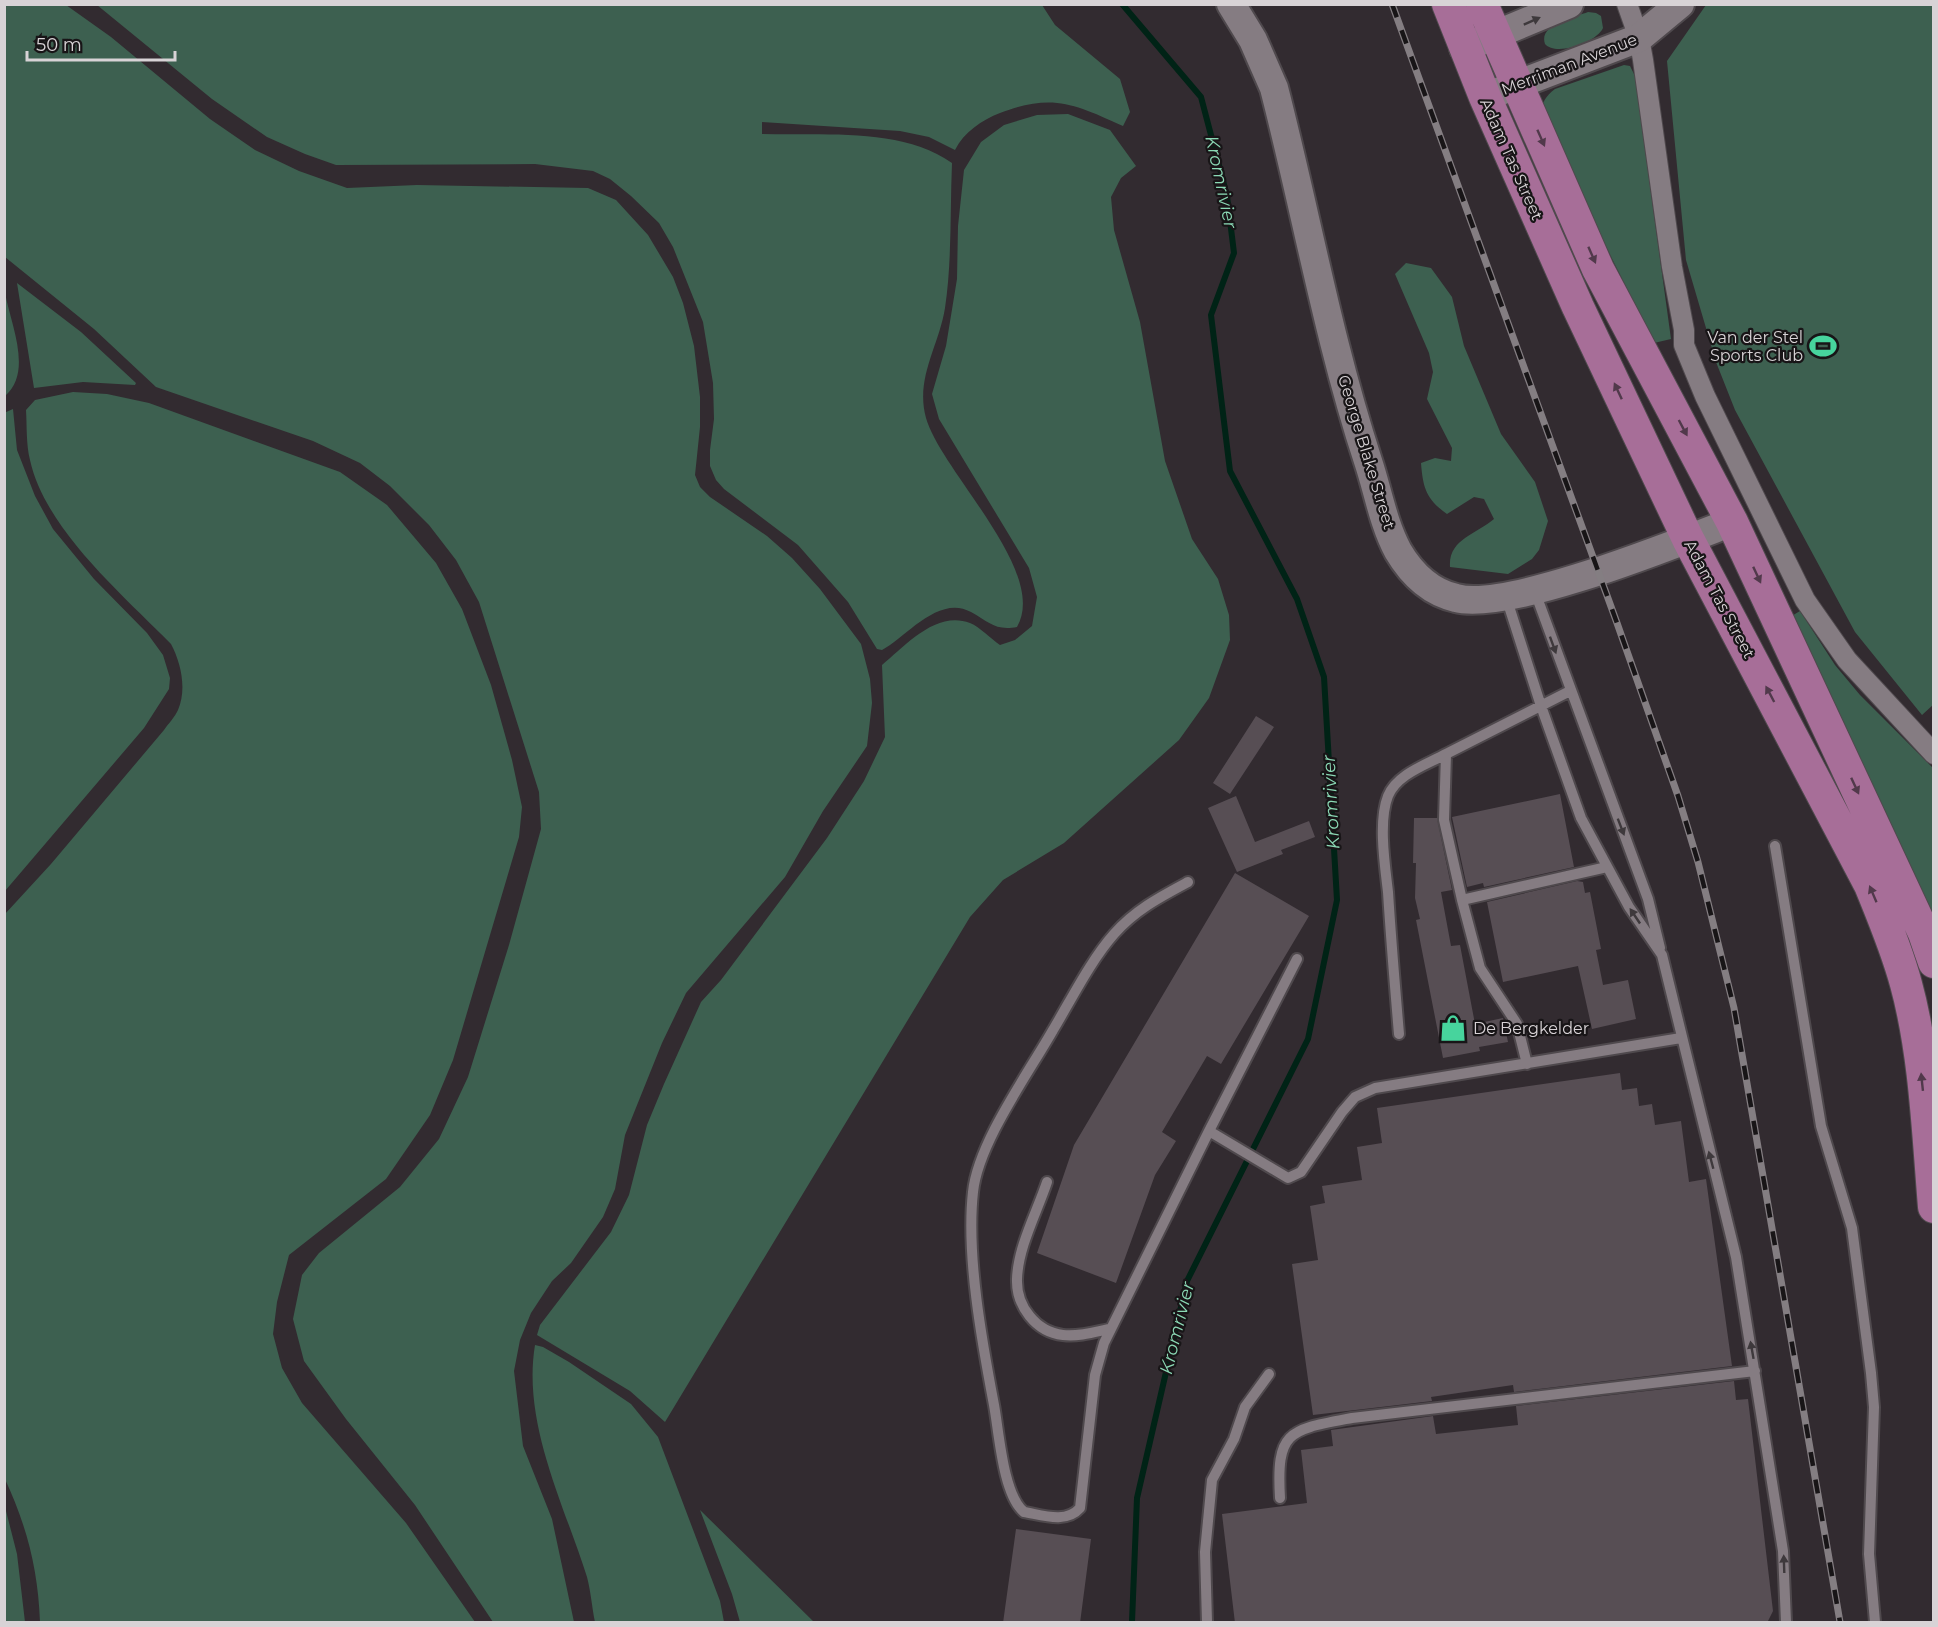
<svg xmlns="http://www.w3.org/2000/svg" width="1938" height="1627" viewBox="0 0 1938 1627" font-family="Montserrat,sans-serif">
  <style>
    .green { fill: #3d6050 }
    .lines { fill: none; stroke-linecap: round; stroke-linejoin: round }
    .stream { stroke: #002316; stroke-width: 6 }
    .building { fill: #574e54 }
    .lane-casing { stroke: #4f494d; stroke-width: 14 }
    .street-casing { stroke: #4f494d; stroke-width: 22 }
    .secondary-casing { stroke: #4f494d; stroke-width: 32 }
    .primary-casing { stroke: #4f494d; stroke-width: 34 }
    .lane { stroke: #857c82; stroke-width: 10 }
    .street { stroke: #857c82; stroke-width: 20 }
    .secondary { stroke: #857c82; stroke-width: 28 }
    .primary { stroke: #a76e98; stroke-width: 32 }
    .rail-casing { stroke: #847e82; stroke-width: 7 }
    .rail { stroke: #181517; stroke-width: 4.5; stroke-dasharray: 14; stroke-linecap: butt }
    .oneway { fill: #3e393c }
    .oneway2 { fill: #51394b }
    .labels { text-anchor: middle; stroke-width: 4.5; stroke-linejoin: round; paint-order: stroke }
    .street-label { font-size: 16px; fill: #d8d3d6; stroke: #181517 }
    .poi-label { font-size: 16px; fill: #d8d3d6; stroke: #181517; text-anchor: end }
    .water-label { font-size: 18px; font-style: italic; fill: #8bd9b5; stroke: #181517 }
  </style>
  <rect width="100%" height="100%" fill="#322b30"/>
  <path class="green" d="M 4,5 L 66,5 L 111,37 L 210,119 L 255,150 L 299,171 L 347,188 L 417,185 L 588,188 L 616,200 L 648,235 L 673,277 L 683,303 L 694,346 L 700,397 L 700,427 L 695,475 L 700,487 L 710,497 L 767,536 L 792,558 L 820,589 L 861,644 L 870,679 L 872,703 L 867,746 L 823,811 L 785,877 L 686,993 L 662,1043 L 625,1135 L 615,1189 L 603,1217 L 571,1263 L 552,1281 L 531,1313 L 520,1340 L 514,1371 L 523,1446 L 552,1519 L 574,1622 L 493,1622 L 415,1505 L 346,1419 L 304,1361 L 293,1319 L 302,1275 L 319,1253 L 400,1187 L 439,1139 L 468,1077 L 509,945 L 541,829 L 539,792 L 479,602 L 456,560 L 429,525 L 390,486 L 360,463 L 313,441 L 156,387 L 94,329 L 5,257 Z
    M 97,5 L 1042,5 L 1055,25 L 1120,79 L 1130,112 L 1123,126 C 1074,104 1053,93 1000,113 C 982,120 964,132 955,150 L 929,137 L 900,131 L 762,122 L 762,134 C 823,136 901,127 952,163 C 950,210 952,262 945,308 C 939,346 915,378 926,418 C 941,471 1049,572 1017,627 C 995,631 989,622 971,612 C 939,594 906,637 882,650 L 877,649 L 848,602 L 798,545 L 724,489 L 716,480 L 710,466 L 710,450 L 714,419 L 713,383 L 703,322 L 673,247 L 659,223 L 631,196 L 610,179 L 593,171 L 535,164 L 336,165 L 305,154 L 267,137 L 212,99 Z
    M 1706,5 L 1933,5 L 1934,704 L 1922,715 L 1855,632 L 1735,410 L 1716,362 L 1686,260 L 1667,61 Z
    M 1588,12 L 1596,13 L 1601,16 L 1603,28 C 1597,42 1556,57 1545,44 C 1538,24 1575,17 1588,12 Z
    M 1624,65 L 1630,66 L 1635,76 L 1671,339 L 1654,343 L 1542,118 C 1540,106 1544,97 1555,89 Z
    M 1068,114 L 1110,130 L 1136,166 L 1121,178 L 1111,197 L 1114,230 L 1140,322 L 1165,461 L 1192,539 L 1218,579 L 1229,615 L 1230,640 L 1209,698 L 1179,740 L 1064,843 L 1003,880 L 970,917 L 665,1422 L 630,1391 L 537,1335 L 540,1325 L 611,1232 L 629,1195 L 647,1125 L 664,1084 L 701,1002 L 721,980 L 827,838 L 864,781 L 885,737 L 882,665 C 905,646 936,610 970,623 C 980,627 991,639 1000,645 L 1015,640 L 1032,626 L 1037,597 L 1029,568 L 939,419 L 932,394 L 946,346 L 957,279 L 958,226 L 964,170 L 981,142 L 1004,125 L 1037,115 Z
    M 1406,263 L 1431,268 L 1452,297 L 1464,346 L 1501,434 L 1535,482 L 1548,521 L 1539,550 L 1532,559 L 1508,574 L 1450,567 C 1448,539 1477,534 1494,519 L 1484,499 L 1474,497 L 1447,514 C 1426,499 1423,488 1421,463 L 1435,458 L 1451,461 L 1452,448 L 1427,399 L 1433,372 L 1429,353 L 1395,274 Z
    M 17,283 L 81,332 L 136,383 L 135,385 L 83,382 L 34,388 Z
    M 5,293 C 11,325 33,372 5,396 Z
    M 73,392 L 107,394 L 149,403 L 340,472 L 387,505 L 436,563 L 462,609 L 491,685 L 512,760 L 522,807 L 519,837 L 453,1060 L 430,1115 L 386,1179 L 289,1255 L 277,1302 L 273,1334 L 282,1368 L 302,1403 L 406,1523 L 475,1622 L 40,1622 C 38,1569 27,1526 4,1477 L 5,914 L 51,864 L 164,730 C 168,724 175,717 178,710 C 187,689 181,663 171,644 C 123,595 45,529 30,460 C 26,444 27,426 26,410 L 35,400 Z
    M 13,409 L 17,450 L 35,496 L 53,529 L 94,579 L 147,633 L 163,655 L 170,678 L 169,689 L 144,728 L 5,891 L 4,413 Z
    M 1800,611 L 1835,665 L 1860,695 L 1933,768 L 1933,934 L 1790,617 Z
    M 535,1345 L 543,1347 L 569,1362 L 631,1404 L 658,1437 L 720,1601 L 724,1622 L 595,1622 C 592,1608 591,1592 587,1577 C 564,1504 522,1423 535,1345 Z
    M 5,1507 L 17,1554 L 25,1622 L 5,1622 Z
    M 700,1510 L 814,1622 L 740,1622 L 732,1594 Z"/>
  <g class="lines">
    <path class="stream" d="M 1122,4 L 1201,97 L 1227,196 L 1234,253 L 1211,315 L 1230,471 L 1297,599 L 1324,677 L 1337,900 L 1308,1039 L 1187,1281 L 1137,1498 L 1132,1622"/>
  </g>
  <path class="building" d="M 1256,716 L 1274,727 L 1230,794 L 1213,783 Z
    M 1560,794 L 1574,867 L 1484,887 L 1483,883 L 1467,887 L 1452,817 Z
    M 1236,796 L 1255,842 L 1309,821 L 1315,837 L 1281,850 L 1283,854 L 1237,872 L 1208,808 Z
    M 1414,818 L 1437,818 L 1452,890 L 1441,892 L 1451,946 L 1460,945 L 1475,1024 L 1503,1018 L 1508,1042 L 1479,1047 L 1480,1051 L 1443,1058 L 1416,920 L 1420,919 L 1415,898 L 1416,863 L 1413,863 Z
    M 1235,873 L 1309,916 L 1221,1064 L 1207,1056 L 1162,1132 L 1176,1141 L 1155,1175 L 1116,1283 L 1037,1253 L 1074,1145 Z
    M 1577,881 L 1583,882 L 1585,893 L 1590,892 L 1601,949 L 1596,950 L 1603,985 L 1628,980 L 1636,1019 L 1592,1029 L 1578,966 L 1503,982 L 1487,902 Z
    M 1620,1073 L 1622,1090 L 1637,1088 L 1639,1106 L 1652,1104 L 1655,1125 L 1681,1121 L 1689,1182 L 1706,1179 L 1732,1366 L 1514,1392 L 1513,1385 L 1431,1397 L 1432,1401 L 1313,1415 L 1292,1264 L 1318,1260 L 1310,1206 L 1325,1203 L 1322,1186 L 1362,1180 L 1357,1147 L 1382,1143 L 1377,1108 Z
    M 1734,1381 L 1736,1400 L 1748,1399 L 1773,1611 L 1767,1623 L 1235,1623 L 1222,1514 L 1307,1503 L 1301,1450 L 1333,1446 L 1331,1430 L 1433,1416 L 1436,1434 L 1518,1425 L 1516,1406 Z
    M 1016,1529 L 1091,1539 L 1080,1623 L 1003,1623 Z"/>
  <g class="lines">
    <defs>
      <path id="lane" d="M 1535,592 L 1648,899 L 1660,948
        M 1506,597 L 1541,706 L 1581,818 L 1629,907 L 1662,955 L 1736,1257 L 1783,1551 L 1786,1622
        M 1775,846 L 1821,1126 L 1852,1228 L 1871,1373 L 1874,1407 L 1869,1554 L 1875,1622
        M 1188,882 C 1160,897 1135,910 1114,934 C 1091,960 1071,1000 1053,1030 C 1028,1074 978,1143 973,1192 C 966,1255 982,1342 994,1405 C 999,1432 1003,1495 1024,1512 C 1042,1515 1066,1524 1080,1508 L 1095,1375 L 1104,1343 L 1209,1131 L 1288,1178 L 1301,1172 L 1342,1112 L 1355,1097 L 1375,1088 L 1681,1038
        M 1462,900 L 1607,867
        M 1399,1034 C 1395,987 1391,940 1388,892 C 1385,866 1378,821 1388,796 C 1397,774 1426,765 1446,754
        M 1527,1064 L 1517,1024 L 1480,968 L 1462,900 L 1444,820 L 1446,754 L 1570,691
        M 1209,1131 L 1297,959
        M 1047,1182 C 1037,1212 1018,1247 1017,1279 C 1016,1306 1036,1332 1063,1335 C 1078,1337 1095,1332 1109,1329
        M 1280,1498 C 1276,1430 1289,1430 1352,1418 L 1755,1371
        M 1207,1622 L 1205,1552 L 1212,1480 L 1234,1439 L 1245,1407 L 1269,1374"/>
      <path id="street" d="M 1627,4 L 1639,38 L 1643,60 L 1672,267 L 1684,330 L 1684,345 L 1705,396 L 1805,600 L 1847,660 L 1934,754"/>
      <path id="secondary" d="M 1231,4 L 1253,40 L 1274,88 C 1306,212 1328,339 1368,461 C 1378,491 1383,523 1398,551 C 1411,573 1430,592 1456,598 C 1508,612 1677,543 1732,522
        M 1464,48 L 1569,4
        M 1485,97 L 1639,38 L 1680,4"/>
      <path id="primary" d="M 1448,4 L 1485,97 L 1578,307 L 1688,539 L 1870,885 C 1883,917 1897,950 1906,984 C 1925,1053 1928,1135 1934,1207
        M 1482,4 L 1598,269 L 1732,522 L 1924,933 L 1934,962"/>
    </defs>
    <use href="#lane" class="lane-casing"/>
    <use href="#street" class="street-casing"/>
    <use href="#secondary" class="secondary-casing"/>
    <use href="#primary" class="primary-casing"/>
    <use href="#lane" class="lane"/>
    <use href="#street" class="street"/>
    <use href="#secondary" class="secondary"/>
    <use href="#primary" class="primary"/>
    <defs>
      <path id="rail" d="M 1392,4 L 1617,623 L 1678,796 L 1698,862 L 1734,1008 L 1840,1622"/>
    </defs>
    <use href="#rail" class="rail-casing"/>
    <use href="#rail" class="rail"/>
  </g>
  <defs><path id="oneway-solid" d="M-6-.8H1V-3.2L6.5 0L1 3.2V.8H-6Z" transform="scale(1.5)"/></defs>
  <g class="oneway">
    <use href="#oneway-solid" transform="translate(1532 21) rotate(-24)"/>
    <use href="#oneway-solid" transform="translate(1553 645) rotate(70)"/>
    <use href="#oneway-solid" transform="translate(1621 827) rotate(69)"/>
    <use href="#oneway-solid" transform="translate(1635 916) rotate(-124)"/>
    <use href="#oneway-solid" transform="translate(1711 1160) rotate(-105)"/>
    <use href="#oneway-solid" transform="translate(1752 1350) rotate(-100)"/>
    <use href="#oneway-solid" transform="translate(1784 1564) rotate(-92)"/>
  </g>
  <g class="oneway2">
    <use href="#oneway-solid" transform="translate(1541 138) rotate(66)"/>
    <use href="#oneway-solid" transform="translate(1592 255) rotate(66)"/>
    <use href="#oneway-solid" transform="translate(1618 391) rotate(-115)"/>
    <use href="#oneway-solid" transform="translate(1683 428) rotate(62)"/>
    <use href="#oneway-solid" transform="translate(1757 575) rotate(65)"/>
    <use href="#oneway-solid" transform="translate(1770 694) rotate(-118)"/>
    <use href="#oneway-solid" transform="translate(1855 786) rotate(65)"/>
    <use href="#oneway-solid" transform="translate(1873 894) rotate(-113)"/>
    <use href="#oneway-solid" transform="translate(1922 1082) rotate(-96)"/>
  </g>
  <defs>
    <symbol id="stadium-bare" viewBox="-9 -9 18 18"><path d="M0-5a6.5 5 0 1 0 0 10a6.5 5 0 1 0 0-10ZM-3.5-1.8h7v3.6h-7Z" fill="#47d49d" stroke="#181517" stroke-width="2.5" paint-order="stroke"/></symbol>
    <symbol id="shop-bare" viewBox="-9 -9 18 18"><path d="M-5-2.5h2.3a2.7 3.5 0 0 1 5.4 0H5L5.5 6h-11ZM-1.5-2.5h3a1.5 2.3 0 0 0-3 0Z" fill="#47d49d" stroke="#181517" stroke-width="2.5" paint-order="stroke"/></symbol>
  </defs>
  <g fill-rule="evenodd">
    <use href="#stadium-bare" x="1804" y="327" width="38" height="38"/>
    <use href="#shop-bare" x="1434" y="1009" width="38" height="38"/>
  </g>
  <g class="labels">
    <g class="street-label">
      <text transform="translate(1569 64) rotate(-21)" y="6">Merriman Avenue</text>
      <text transform="translate(1512 159) rotate(66)" y="6">Adam Tas Street</text>
      <text transform="translate(1367 452) rotate(73)" y="6">George Blake Street</text>
      <text transform="translate(1720 599) rotate(62)" y="6">Adam Tas Street</text>
    </g>
    <g class="poi-label">
      <text x="1803" y="343">Van der Stel<tspan x="1803" dy="18">Sports Club</tspan></text>
      <text x="1473" y="1034" text-anchor="start">De Bergkelder</text>
    </g>
    <g class="water-label">
      <text transform="translate(1221 182) rotate(78)" y="6">Kromrivier</text>
      <text transform="translate(1331 802) rotate(-93)" y="6">Kromrivier</text>
      <text transform="translate(1177 1328) rotate(-76)" y="6">Kromrivier</text>
    </g>
  </g>
  <rect width="1938" height="1627" fill="none" stroke="#d8d3d6" stroke-width="12"/>
  <path d="M27 51v9h148v-9" fill="none" stroke="#d8d3d6" stroke-width="3"/>
  <text x="36" y="51" font-size="18" fill="#d8d3d6" stroke="#181517" stroke-width="4.5" paint-order="stroke">50 m</text>
</svg>
